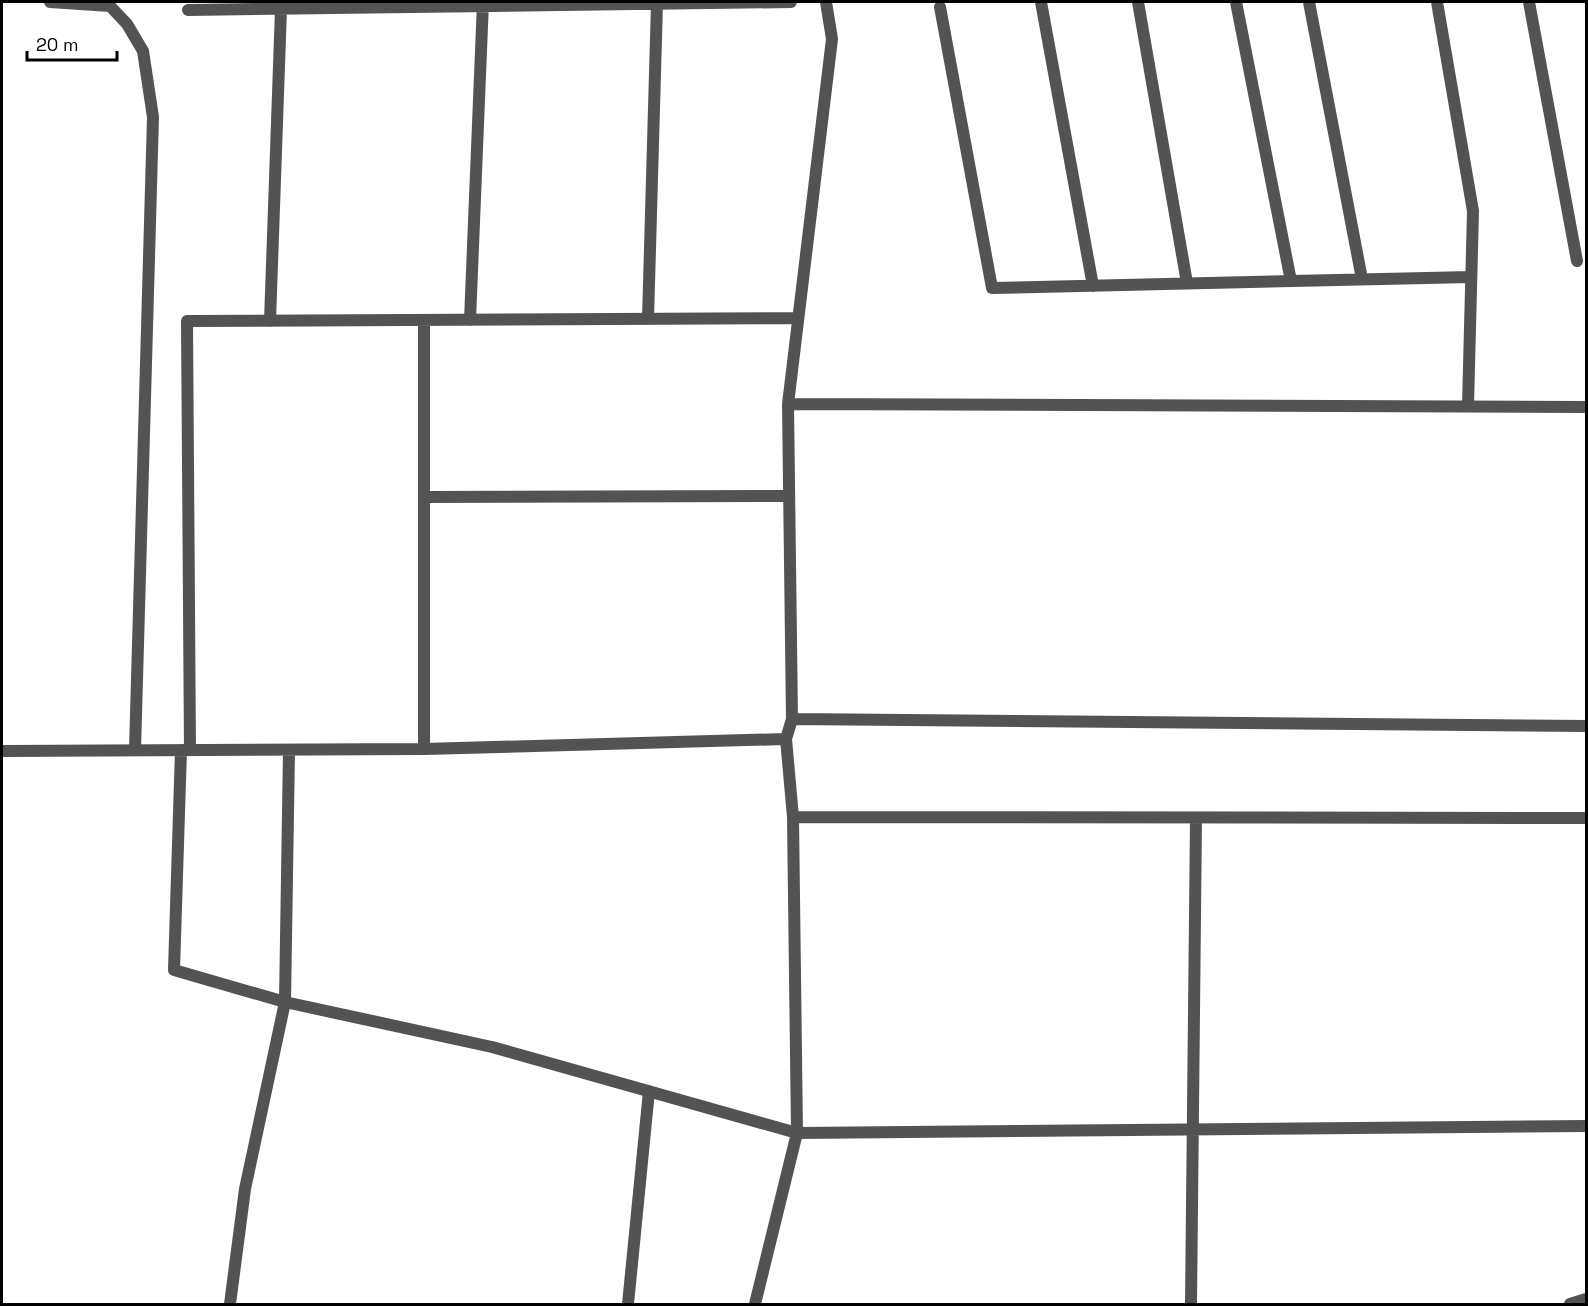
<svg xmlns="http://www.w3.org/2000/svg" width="1588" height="1306" viewBox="0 0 1588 1306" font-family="'Space Grotesk',sans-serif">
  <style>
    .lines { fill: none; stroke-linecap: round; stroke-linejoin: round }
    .street { stroke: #535353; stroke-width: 12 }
  </style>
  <rect width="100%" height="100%" fill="#fff"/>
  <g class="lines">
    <path class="street" d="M 50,2 L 110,6 L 127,24 L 143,51 L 153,117 L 135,750
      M 1041,2 L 1093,286
      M 1138,2 L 1187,283
      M 1236,2 L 1291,281
      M 1309,2 L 1362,279
      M 1437,2 L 1473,211 L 1468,406
      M 1529,2 L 1577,261
      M 940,7 L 992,288 L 1471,277
      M 188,10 L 791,2
      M 648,319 L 657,3
      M 470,320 L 483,2
      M 270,321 L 281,9
      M 788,404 L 1586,407
      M 424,497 L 789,496
      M 792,719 L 1586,726
      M 424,749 L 424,320
      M 181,750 L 174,970 L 285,1002 L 492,1047 L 797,1133 L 1586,1126
      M 190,750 L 187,321 L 798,318
      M 2,751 L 424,749 L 786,739
      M 793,817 L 1586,818
      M 230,1304 L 245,1189 L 285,1002 L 289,750
      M 628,1304 L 649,1091
      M 755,1304 L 797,1133 L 793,817 L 786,739 L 792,719 L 788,404 L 832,39 L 826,2
      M 1191,1304 L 1196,818
      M 1570,1304 L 1586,1299"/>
  </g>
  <rect width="1588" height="1306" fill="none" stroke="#000000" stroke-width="6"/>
  <path d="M27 51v9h90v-9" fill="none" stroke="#000000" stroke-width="3"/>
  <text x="36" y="51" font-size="18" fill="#000000" stroke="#ffffff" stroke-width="4.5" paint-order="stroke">20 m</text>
</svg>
